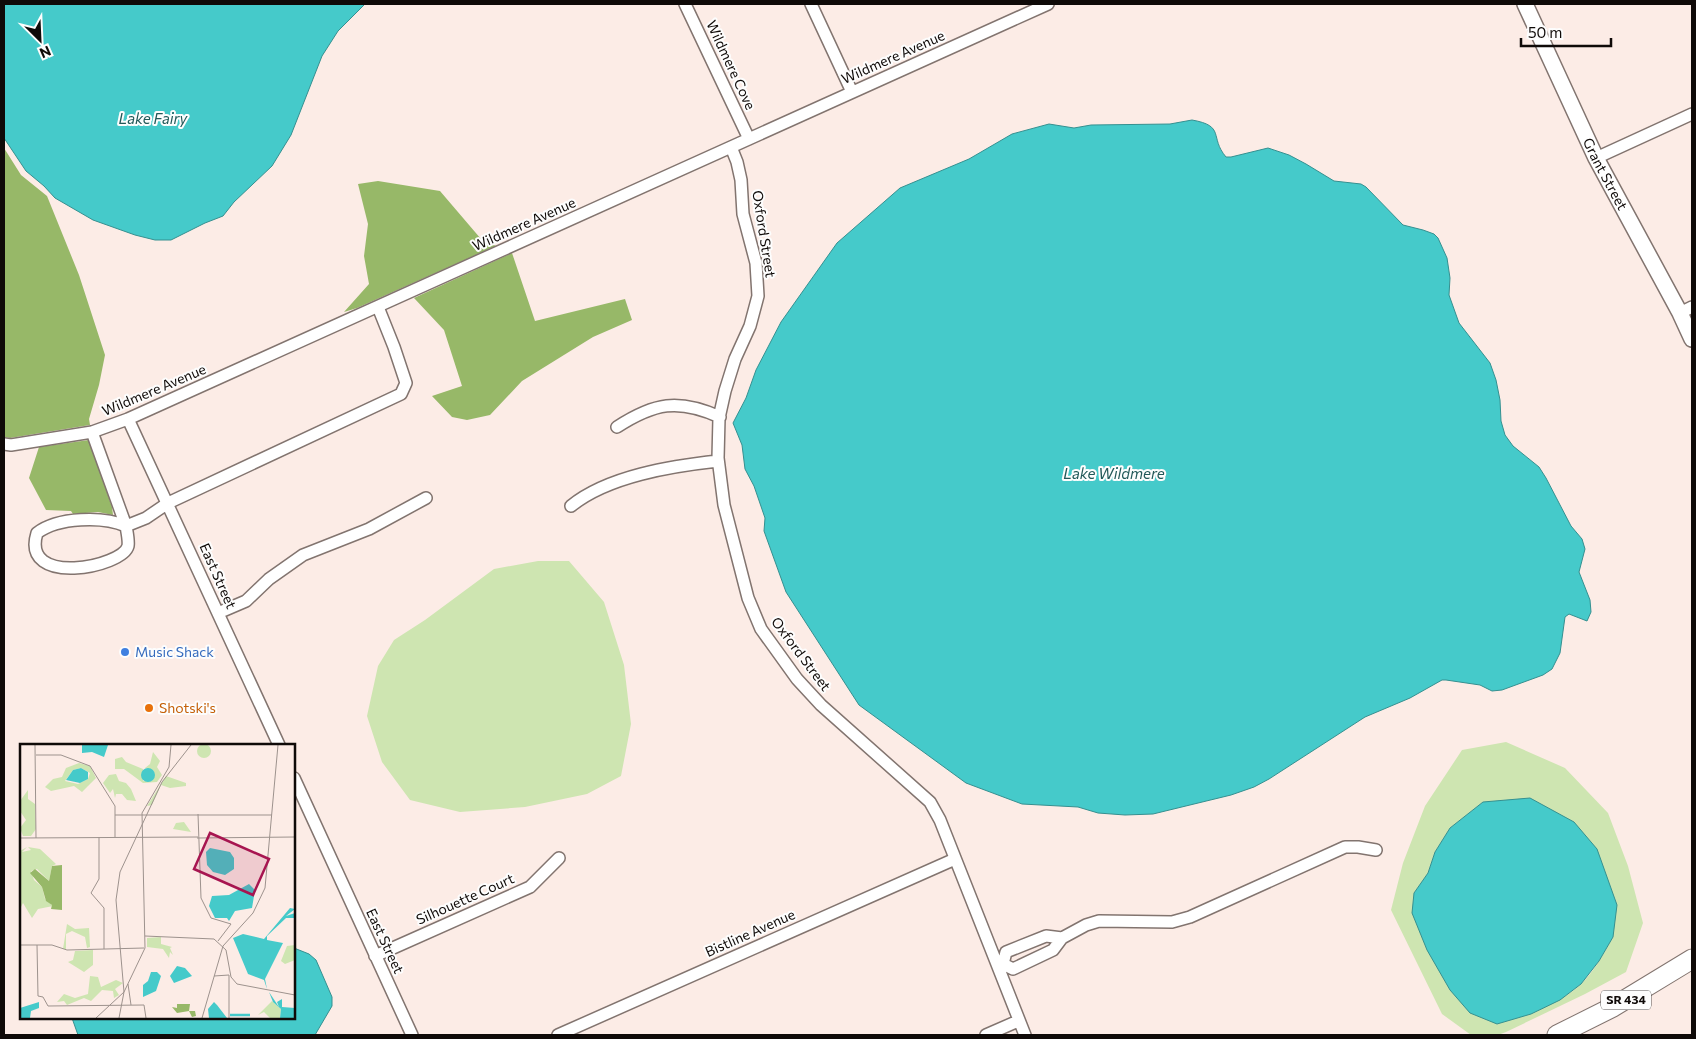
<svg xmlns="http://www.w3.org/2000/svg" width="1696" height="1039" viewBox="0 0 1696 1039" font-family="Commissioner,sans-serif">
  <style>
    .green { fill: #cee5b1; fill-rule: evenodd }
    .forest { fill: #97b868 }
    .water { fill: #45caca; stroke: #359090 }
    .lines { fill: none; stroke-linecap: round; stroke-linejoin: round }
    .minor-casing { stroke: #82746f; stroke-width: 14 }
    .tertiary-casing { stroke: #82746f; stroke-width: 18 }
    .primary-casing { stroke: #82746f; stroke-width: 21 }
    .minor { stroke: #fff; stroke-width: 11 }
    .tertiary { stroke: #fff; stroke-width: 15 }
    .primary { stroke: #fff; stroke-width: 19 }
    .shop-dot { fill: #3f7fe0; stroke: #fdfdfd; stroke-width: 2 }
    .food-dot { fill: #e8710a; stroke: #fdfdfd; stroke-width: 2 }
    .labels { text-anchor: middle; stroke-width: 4; stroke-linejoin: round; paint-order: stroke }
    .shield { fill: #fdfdfd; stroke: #565352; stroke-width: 1 }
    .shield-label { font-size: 12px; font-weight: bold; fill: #0f0a08 }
    .street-label { font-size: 14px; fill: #0f0a08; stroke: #fdfdfd }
    .shop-label { font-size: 14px; fill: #366cbe; stroke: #fdfdfd; text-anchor: start }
    .food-label { font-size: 14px; fill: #c56008; stroke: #fdfdfd; text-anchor: start }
    .water-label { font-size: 15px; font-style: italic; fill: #225959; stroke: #fdfdfd }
    .inset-river { fill: none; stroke: #45caca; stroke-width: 2.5 }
    .inset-road { fill: none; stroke: #9d928d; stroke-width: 1 }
    .view { fill: #a71550; fill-opacity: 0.15; stroke: #a71550; stroke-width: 2.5 }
    .inset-edge { fill: none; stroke: #0f0a08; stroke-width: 2.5 }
  </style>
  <rect width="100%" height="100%" fill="#fcece6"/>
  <path class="green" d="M 538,561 L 569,561 L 604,602 L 624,665 L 631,724 L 621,776 L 587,794 L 525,807 L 460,812 L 410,800 L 382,762 L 367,716 L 378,666 L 394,640 L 425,620 L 494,569 Z
    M 1506,742 L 1565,768 L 1608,813 L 1628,866 L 1643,923 L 1626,972 L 1585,994 L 1506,1032 L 1498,1035 L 1471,1035 L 1442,1014 L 1391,910 L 1403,863 L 1425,806 L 1462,750 ZM 1483,802 L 1613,937 C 1604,953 1594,972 1580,985 C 1556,1006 1527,1015 1497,1024 L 1414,893 L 1428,873 L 1435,852 L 1450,828 Z"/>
  <path class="forest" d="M 4,148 L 21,175 L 47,196 L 79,275 L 105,355 L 99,385 L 89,419 L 90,425 L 10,438 L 4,437 Z
    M 378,181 L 440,191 L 481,239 L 496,246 L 357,308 L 344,312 L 369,284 L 364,256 L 368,224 L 358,184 Z
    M 512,253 L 535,321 L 625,299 L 632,320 L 593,337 L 522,381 L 490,415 L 467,420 L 452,417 L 432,396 L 462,386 L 444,330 L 414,298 Z
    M 89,440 L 112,507 L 113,515 L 98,512 L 73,514 L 71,511 L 46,510 L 29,478 L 39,447 Z"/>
  <path class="water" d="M 4,4 L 365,4 L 338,31 L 322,56 L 291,135 L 272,166 L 234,202 L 223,216 L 205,223 L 171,240 L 155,240 L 135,235 L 93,220 L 55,198 L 44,186 L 26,171 L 4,138 Z
    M 1192,120 C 1226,126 1209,137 1226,157 L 1231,157 L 1268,148 L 1289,155 L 1306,164 L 1334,181 L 1361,184 L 1366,187 L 1403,225 L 1423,230 L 1434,234 L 1438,238 L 1447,258 L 1450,278 L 1449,295 L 1459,323 L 1490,363 L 1496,380 L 1500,400 L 1501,421 L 1505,435 L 1513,446 L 1539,467 L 1546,478 L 1571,526 L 1582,539 L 1585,549 L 1579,572 L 1590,600 L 1591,612 L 1587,621 L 1569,614 L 1565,617 L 1560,653 L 1552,669 L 1543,675 L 1502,690 L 1492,691 L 1480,685 L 1446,680 L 1442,680 L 1410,698 L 1365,717 L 1269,779 L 1254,787 L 1231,795 L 1153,814 L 1125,815 L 1098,813 L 1078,807 L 1022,804 L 966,783 L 859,705 L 786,592 L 764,531 L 765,518 L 754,486 L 745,469 L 742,445 L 733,423 L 746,398 L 756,370 L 781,322 L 837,243 L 900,188 L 969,159 L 1012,134 L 1049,124 L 1074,128 L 1091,125 L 1170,124 Z
    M 1530,798 L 1574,822 L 1597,849 L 1617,905 L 1613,937 L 1599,961 L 1581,984 L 1560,1000 L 1531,1014 L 1497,1024 L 1470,1013 L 1450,990 L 1427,950 L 1412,913 L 1414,893 L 1428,873 L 1435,852 L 1450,828 L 1483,802 Z
    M 294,948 L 309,954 L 316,960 L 332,997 L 332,1006 L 315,1035 L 78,1035 L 72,1018 L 294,1018 Z"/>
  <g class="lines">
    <defs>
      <path id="minor" d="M 685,4 L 749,139
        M 811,4 L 852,92
        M 731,147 L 737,162 L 741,180 L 743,214 L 756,263 L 758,296 L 750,326 L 735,359 L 725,391 L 719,418 L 718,458 L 724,505 L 748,598 L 761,629 L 797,679 L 821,705 L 930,802 L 940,820 L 1025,1035
        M 1596,158 L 1692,114
        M 1680,313 L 1692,307
        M 128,419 L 279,745
        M 617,427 C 654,403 678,398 720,417
        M 92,432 L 126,526
        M 4,444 L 11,445 L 92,432 L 128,419 L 1048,4
        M 571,506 C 608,476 672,466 718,461
        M 126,526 C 103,516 58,517 37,533 C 20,588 123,567 128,546 C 129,541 127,532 126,526 L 146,518 L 168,503 L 401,394 L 406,383 L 394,347 L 378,307
        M 218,613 L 246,601 L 269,579 L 303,555 L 369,529 L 426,498
        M 294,778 L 412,1035
        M 1046,936 L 1062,938 L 1053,950 L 1013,969 L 1003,964 L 1006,952 Z
        M 1062,938 L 1086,925 L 1099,921 L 1172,922 L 1190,917 L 1345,847 L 1358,847 L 1376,850
        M 375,956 L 530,887 L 559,858
        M 558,1035 L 955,859
        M 986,1035 L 1018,1021"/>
      <g id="tertiary">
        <path id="s1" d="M 1525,4 L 1596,158 L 1680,313 L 1692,339"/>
      </g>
      <path id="primary" d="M 1557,1035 L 1613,1007 L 1692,959"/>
    </defs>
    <use href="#minor" class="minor-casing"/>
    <use href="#tertiary" class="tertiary-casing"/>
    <use href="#primary" class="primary-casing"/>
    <use href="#minor" class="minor"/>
    <use href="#tertiary" class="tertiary"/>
    <use href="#primary" class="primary"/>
  </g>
  <circle class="shop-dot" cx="125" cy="652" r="5"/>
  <circle class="food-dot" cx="149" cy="708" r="5"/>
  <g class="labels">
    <rect class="shield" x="1601" y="990.5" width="50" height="19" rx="4"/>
    <g class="shield-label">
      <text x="1626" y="1004">SR 434</text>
    </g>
    <g class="street-label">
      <text transform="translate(893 57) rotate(-24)" y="5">Wildmere Avenue</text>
      <text transform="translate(731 65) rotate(65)" y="5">Wildmere Cove</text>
      <text dy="5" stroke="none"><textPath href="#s1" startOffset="188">Grant Street</textPath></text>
      <text transform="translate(524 224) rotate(-24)" y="5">Wildmere Avenue</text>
      <text transform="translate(764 234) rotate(81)" y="5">Oxford Street</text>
      <text transform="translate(154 390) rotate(-23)" y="5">Wildmere Avenue</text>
      <text transform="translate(218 576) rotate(66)" y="5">East Street</text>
      <text transform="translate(801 654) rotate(53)" y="5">Oxford Street</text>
      <text transform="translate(465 899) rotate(-24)" y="5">Silhouette Court</text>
      <text transform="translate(750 933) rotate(-24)" y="5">Bistline Avenue</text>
      <text transform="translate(385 941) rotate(65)" y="5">East Street</text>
    </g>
    <g class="shop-label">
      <text x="135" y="657">Music Shack</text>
    </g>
    <g class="food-label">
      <text x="159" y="713">Shotski's</text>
    </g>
    <g class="water-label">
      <text x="153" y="124">Lake Fairy</text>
      <text x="1114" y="479">Lake Wildmere</text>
    </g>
  </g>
  <g transform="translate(20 744)">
    <rect width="275" height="275" fill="#fcece6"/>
    <path d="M177 7a7 7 0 1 1 14 0a7 7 0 1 1-14 0ZM 133,8 L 140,17 L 137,23 L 142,31 L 137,38 L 123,39 L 104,25 L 95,25 L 95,15 L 102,13 L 106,18 L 123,25 L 123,37 L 132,37 L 134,27 L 125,24 L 130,20 ZM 59,19 L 70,22 L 76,34 L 62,48 L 54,42 L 31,47 L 25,43 L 33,35 L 42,33 L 46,24 ZM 61,24 L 70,29 L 68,35 L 58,40 L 45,37 L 53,26 ZM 96,30 L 99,37 L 106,39 L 111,45 L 116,57 L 107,56 L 102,50 L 96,50 L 95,54 L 93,45 L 90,49 L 83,39 L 89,31 ZM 146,32 L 166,39 L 166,42 L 150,44 L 141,41 L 132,61 L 127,62 ZM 8,46 L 8,55 L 15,60 L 16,85 L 11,92 L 3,92 L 0,84 L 6,76 L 0,67 L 0,57 ZM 164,78 L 171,88 L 153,85 L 156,79 ZM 7,103 L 2,108 L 11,106 L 8,103 L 20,105 L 36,120 L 32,122 L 29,137 L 17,125 L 11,127 L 14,136 L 22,143 L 25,155 L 33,162 L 18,165 L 12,174 L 3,159 L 0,165 L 0,107 ZM 47,180 L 55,185 L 69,184 L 70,203 L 67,204 L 65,193 L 52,187 L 46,190 L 46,205 L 43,205 ZM 141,193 L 141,200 L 152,203 L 150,204 L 153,211 L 150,208 L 149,214 L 143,205 L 127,203 L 127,194 ZM 275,201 L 275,216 L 265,220 L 261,217 L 267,202 ZM 73,206 L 73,221 L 64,228 L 48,218 L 53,216 L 55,207 ZM 70,232 L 78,233 L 81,243 L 96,236 L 103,239 L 95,245 L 99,251 L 94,254 L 93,247 L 82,246 L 71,257 L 64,254 L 47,261 L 44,257 L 37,258 L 44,250 L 55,254 L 68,250 ZM 252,257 L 261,265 L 260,274 L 250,274 L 244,268 L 238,271 Z" fill="#cee5b1" fill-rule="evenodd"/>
    <path d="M 42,121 L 42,166 L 31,165 L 32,161 L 26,157 L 22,143 L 10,129 L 15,125 L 29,137 L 32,122 ZM 157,260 L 170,260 L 169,267 L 175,267 L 176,272 L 172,273 L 169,267 L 157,269 L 152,263 L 157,264 Z" fill="#97b868"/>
    <path d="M 62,1 L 88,1 L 84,13 L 72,8 L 62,9 ZM121 31a7 7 0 1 1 14 0a7 7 0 1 1-14 0ZM 61,24 L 68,28 L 68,35 L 60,39 L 46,36 L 53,26 ZM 190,104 L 210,108 L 214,114 L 214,125 L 205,131 L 193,128 L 187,121 L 186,108 ZM 229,140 L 235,146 L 232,164 L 215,167 L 209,177 L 207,174 L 195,174 L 189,162 L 192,152 L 209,151 ZM 270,164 L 275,165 L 266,172 L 275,169 L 275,174 L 266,174 L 247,192 L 247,196 L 263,199 L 245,235 L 247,245 L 244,236 L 228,230 L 213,194 L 223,190 L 244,195 ZM 157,222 L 165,224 L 172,232 L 154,239 L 150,232 ZM 137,228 L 141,232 L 136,247 L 123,253 L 123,241 L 128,237 L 131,228 ZM 249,248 L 259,263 L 257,258 L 262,255 L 262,263 L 275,264 L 275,274 L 260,274 L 261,265 L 253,258 ZM 19,258 L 19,264 L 11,267 L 10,274 L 0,274 L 0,264 ZM 194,258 L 197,261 L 207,274 L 189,274 L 188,265 Z" fill="#45caca"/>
    <path class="inset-river" d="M 210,271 L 230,271"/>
    <path class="inset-road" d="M 15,1 L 16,94M 16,11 L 41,11 L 70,22 L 95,62 L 95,93M 178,70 L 181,154 L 191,174 L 211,180M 95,71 L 252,71M 79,93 L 79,135 L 71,149 L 84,164 L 84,205M 0,94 L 178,93M 177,94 L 275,93M 125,192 L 194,195 L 206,206 L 211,233 L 217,240 L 275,251M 198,197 L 211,180M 0,201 L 32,201 L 47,206 L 124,204M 17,201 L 18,252 L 23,253 L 28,262 L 124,261 L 126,274M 194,232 L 209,231M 108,240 L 111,261M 76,274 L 104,248 L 125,204 L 122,69 L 149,23 L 151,1M 99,274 L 104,248 L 96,156 L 100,128 L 142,38 L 171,1M 182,274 L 203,202 L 233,169 L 245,144 L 258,1M 209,274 L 209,231"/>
    <path class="view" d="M 190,89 L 249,115 L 233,151 L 174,125 Z"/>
    <rect width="275" height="275" class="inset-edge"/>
  </g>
  <rect width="1696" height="1039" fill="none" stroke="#0f0a08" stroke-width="10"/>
  <g transform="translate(40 40) rotate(156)" stroke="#fdfdfd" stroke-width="4" paint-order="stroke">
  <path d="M0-4L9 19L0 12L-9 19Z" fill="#0f0a08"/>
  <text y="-8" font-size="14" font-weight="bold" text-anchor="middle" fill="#0f0a08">N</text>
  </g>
  <path d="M1521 38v8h90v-8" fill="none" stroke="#0f0a08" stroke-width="2.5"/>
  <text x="1528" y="38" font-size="15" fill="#0f0a08" stroke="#fdfdfd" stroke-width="4" paint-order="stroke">50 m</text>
</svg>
